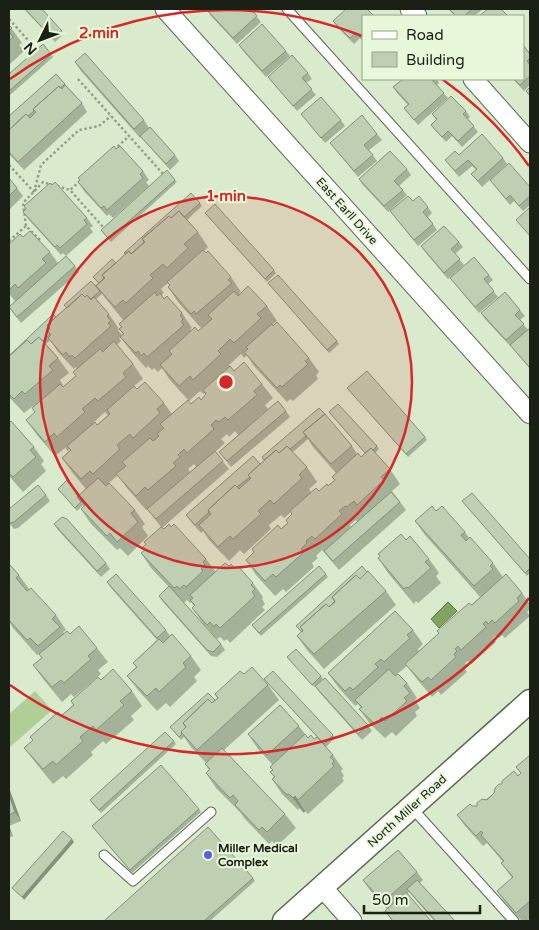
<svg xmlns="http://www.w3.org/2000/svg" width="539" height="930" viewBox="0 0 539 930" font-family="'Varela Round',sans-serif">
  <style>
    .green { fill: #b1ce96 }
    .water { fill: #81a460; stroke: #627c4a }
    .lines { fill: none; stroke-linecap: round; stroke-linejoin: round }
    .service-casing { stroke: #5c6a50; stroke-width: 11 }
    .minor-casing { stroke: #5c6a50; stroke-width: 21 }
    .tertiary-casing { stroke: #5c6a50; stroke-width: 25 }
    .path { stroke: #93a089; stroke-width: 2.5; stroke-dasharray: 2.5 2.5; stroke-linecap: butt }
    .service { stroke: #fff; stroke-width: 9 }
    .minor { stroke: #fff; stroke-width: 19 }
    .tertiary { stroke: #fff; stroke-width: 22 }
    .wall { fill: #a4b299; fill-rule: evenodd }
    .shaded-wall { fill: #86917d }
    .building { fill: #bfcfb2; stroke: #86917d }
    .ring { fill: none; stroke: #d62828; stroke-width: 2.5 }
    .poi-dot { fill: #5961d8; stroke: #e8f8da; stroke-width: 2 }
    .labels { text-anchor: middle; stroke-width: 4; stroke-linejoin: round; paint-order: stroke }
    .street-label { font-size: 12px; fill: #1a2015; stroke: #e8f8da }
    .poi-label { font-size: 12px; font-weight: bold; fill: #1a2015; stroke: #e8f8da; text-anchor: start }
    .centre { fill: #d62828; stroke: #e8f8da; stroke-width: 2.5 }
    .ring-label { font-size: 15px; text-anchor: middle; font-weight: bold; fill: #d62828; stroke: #e8f8da; stroke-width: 4; stroke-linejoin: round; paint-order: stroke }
  </style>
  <rect width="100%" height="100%" fill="#daebcd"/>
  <path class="green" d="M 35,691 L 52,710 L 9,748 L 9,714 Z"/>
  <path class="water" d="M 448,602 L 457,611 L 439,628 L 431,619 Z"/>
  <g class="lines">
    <defs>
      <path id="service" d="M 287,9 L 530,279
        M 412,808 L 514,921
        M 104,855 L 133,881 L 211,812"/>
      <path id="minor" d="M 165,9 L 530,414
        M 410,9 L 417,16
        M 473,79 L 530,143
        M 322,887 L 352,921"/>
      <path id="tertiary" d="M 284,921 L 530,701"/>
    </defs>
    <use href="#service" class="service-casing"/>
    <use href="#minor" class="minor-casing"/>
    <use href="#tertiary" class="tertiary-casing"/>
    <path class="path" d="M 9,19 L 36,49
      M 78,79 L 164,175
      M 114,150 L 129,136
      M 9,165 L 34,192
      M 80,181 L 70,190 L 103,227
      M 57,186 L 70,190
      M 34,192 L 41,165 L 79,130 L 99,126 L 111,116
      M 40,240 L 26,226 L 23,203 L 43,182 L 52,185
      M 9,241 L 26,226"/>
    <use href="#service" class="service"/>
    <use href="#minor" class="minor"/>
    <use href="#tertiary" class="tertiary"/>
  </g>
  <path class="wall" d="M 24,9 L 42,9 L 64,34 L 55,42 Z
    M 206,9 L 251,9 L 261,22 L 237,44 L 211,16 Z
    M 448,9 L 481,9 L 482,10 L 474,16 L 455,16 Z
    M 363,16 L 363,42 L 360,38 L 354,44 L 337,27 L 333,21 Z
    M 9,25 L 22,43 L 19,45 L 24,51 L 9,65 Z
    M 239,45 L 286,51 L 290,56 L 266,77 L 243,51 Z
    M 523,45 L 530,54 L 530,85 L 524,91 L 513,79 L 523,79 Z
    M 51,54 L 53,57 L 9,96 L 9,74 Z
    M 75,62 L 144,120 L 149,128 L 175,155 L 179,161 L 170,170 L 141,137 L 140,138 L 81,71 Z
    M 308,73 L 312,79 L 306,83 L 316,95 L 297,111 L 268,77 Z
    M 403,79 L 437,79 L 439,83 L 437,85 L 448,98 L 418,125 L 404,108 L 408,105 L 397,93 L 393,87 Z
    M 65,84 L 82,103 L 87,112 L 24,170 L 9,154 L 9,116 Z
    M 466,111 L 470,117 L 468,119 L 478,132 L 462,147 L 452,136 L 446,142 L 435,130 L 431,125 L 436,120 L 432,114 Z
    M 301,114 L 341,120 L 345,126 L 325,143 Z
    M 377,134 L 382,140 L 369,150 L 377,161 L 358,177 L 330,143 Z
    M 459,155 L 503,158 L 507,164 L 482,187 L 471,174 L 476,170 L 472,166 L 459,177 L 445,160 Z
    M 407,169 L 411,175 L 399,186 L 407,195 L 388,212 L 363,185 L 359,179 Z
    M 143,171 L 149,180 L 146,182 L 149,186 L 113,218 L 109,214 L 107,216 L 84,191 L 78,182 Z
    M 9,178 L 17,188 L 23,196 L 9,210 Z
    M 175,180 L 177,182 L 111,242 L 103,233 L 101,230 Z
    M 490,180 L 530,187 L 530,205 L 523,211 L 514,201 L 510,205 Z
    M 413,201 L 428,207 L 432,213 L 428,217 L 437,230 L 418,246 L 390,211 Z
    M 200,203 L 202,206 L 187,220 L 198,232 L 208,247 L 204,251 L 231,277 L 241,292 L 239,294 L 267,306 L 277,321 L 272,325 L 309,358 L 319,372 L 316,375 L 318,379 L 293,401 L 290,399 L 287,402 L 254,366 L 247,355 L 244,358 L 241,354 L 229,365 L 234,371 L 262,384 L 273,398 L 265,405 L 268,409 L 250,425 L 286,411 L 290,417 L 231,467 L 219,452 L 238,435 L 235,431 L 229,437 L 227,434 L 221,439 L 225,443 L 215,452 L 229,469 L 162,528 L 206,559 L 216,572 L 229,566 L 235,569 L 253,583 L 263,597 L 262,599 L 265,604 L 262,607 L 265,610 L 230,643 L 227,639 L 224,641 L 220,637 L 217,639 L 202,622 L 192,608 L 194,606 L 191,602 L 190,603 L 187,600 L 184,603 L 151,568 L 141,553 L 144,551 L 142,548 L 161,527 L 147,509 L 156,502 L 146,510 L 127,488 L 118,475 L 109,483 L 135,510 L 145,524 L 142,527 L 148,536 L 128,556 L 120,548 L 117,550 L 91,524 L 81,509 L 84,507 L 83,505 L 77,511 L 58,489 L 80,495 L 86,489 L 72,472 L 62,458 L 70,450 L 70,449 L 68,451 L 65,448 L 55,456 L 37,435 L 26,420 L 35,413 L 34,407 L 33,406 L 24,413 L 9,397 L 9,355 L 66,308 L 64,305 L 98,283 L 93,277 L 116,263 ZM 168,283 L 170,285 L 168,287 L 178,302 L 201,328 L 204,326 L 198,331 L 191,330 L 190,329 L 192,328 L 182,313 L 164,299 L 161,295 L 164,293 L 161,289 ZM 102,294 L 123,320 L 119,324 L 121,327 L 119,329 L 123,334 L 120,337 L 131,351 L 146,368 L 148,366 L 152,370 L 154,368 L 158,372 L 162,368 L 170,380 L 189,401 L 200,391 L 204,394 L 205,393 L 206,395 L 201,400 L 172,414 L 164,403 L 137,389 L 134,386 L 143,379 L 133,364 L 117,345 L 121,341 L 119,338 L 122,335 L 118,330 L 119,329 L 109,314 L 96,299 ZM 50,340 L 58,352 L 74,369 L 76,367 L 77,368 L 73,372 L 76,376 L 63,387 L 62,386 L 63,385 L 60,380 L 69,373 L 58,358 L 46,344 ZM 105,412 L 108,415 L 97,425 L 93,423 ZM 194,464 L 196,467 L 184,478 L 184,477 L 190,472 L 188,469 Z
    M 23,212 L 87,218 L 93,226 L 90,228 L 93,232 L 66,256 L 63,253 L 61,255 L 29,220 Z
    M 205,213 L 274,270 L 276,273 L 267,282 Z
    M 23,237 L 50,252 L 58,263 L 51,270 L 75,266 L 79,272 L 21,323 L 9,307 L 15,301 L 10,295 L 9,296 L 9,244 Z
    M 459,242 L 463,247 L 455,254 L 464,265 L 448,279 L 425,252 L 421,246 Z
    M 489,275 L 493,280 L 488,284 L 498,297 L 479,313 L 450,278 Z
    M 268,283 L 337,341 L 339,344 L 329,353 Z
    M 520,310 L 525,316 L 520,320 L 528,330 L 530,328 L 530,369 L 510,345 L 510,346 L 485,319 L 481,313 Z
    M 347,388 L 425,437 L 427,440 L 408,457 Z
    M 319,408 L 352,446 L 357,454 L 361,457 L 365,453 L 329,412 L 377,446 L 379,449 L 375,453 L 390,469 L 400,484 L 392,491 L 406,510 L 339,570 L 322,550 L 316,556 L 318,558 L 312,563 L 314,567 L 286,592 L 283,589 L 275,596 L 256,575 L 246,560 L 254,553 L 252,549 L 281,529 L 288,523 L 286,520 L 292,514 L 291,512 L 284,518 L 281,515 L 269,525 L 271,529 L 244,554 L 240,550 L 229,561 L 209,540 L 203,531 L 201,533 L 192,523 L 186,515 L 260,464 ZM 308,439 L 313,447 L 336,473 L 332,477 L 335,480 L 328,486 L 319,491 L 311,492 L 309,489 L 317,482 L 307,467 L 293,452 ZM 356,520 L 357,522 L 351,527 L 350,525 Z
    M 9,423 L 34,447 L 44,461 L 41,464 L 46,471 L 23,492 L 9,476 Z
    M 46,495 L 50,501 L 18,528 L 14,529 L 9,523 L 9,509 Z
    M 462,501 L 530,559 L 530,573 L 527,576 Z
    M 436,511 L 465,532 L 469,538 L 493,563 L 503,577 L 522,593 L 530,604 L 530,609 L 527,612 L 530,616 L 505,638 L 502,635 L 499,638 L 496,636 L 493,638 L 496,642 L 471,664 L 468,661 L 465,663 L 467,666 L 464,668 L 467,672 L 441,695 L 438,691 L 432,697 L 416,678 L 407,666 L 395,676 L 407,683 L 417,698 L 415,700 L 420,708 L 415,712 L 417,716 L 396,736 L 392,732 L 385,738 L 370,724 L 359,709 L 361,708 L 358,704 L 355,706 L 338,687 L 328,673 L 413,630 L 423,644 L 418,649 L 419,651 L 480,597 L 425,535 L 415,521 Z
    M 54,524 L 106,563 L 110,569 L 101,577 L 58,530 Z
    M 406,540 L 429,559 L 439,573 L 436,576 L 441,583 L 418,603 L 416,601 L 414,604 L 388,573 L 378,558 Z
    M 9,564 L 19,575 L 29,589 L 56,615 L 66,630 L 63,632 L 64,633 L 70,634 L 97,648 L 108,662 L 98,670 L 101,674 L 74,697 L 71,694 L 62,702 L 44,680 L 33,665 L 41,658 L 41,653 L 37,655 L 13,628 L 9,621 Z
    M 326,574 L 328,577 L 261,636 L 254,628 L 252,625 Z
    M 107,582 L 166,630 L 170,636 L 191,656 L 201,670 L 194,677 L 197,681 L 170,707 L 166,703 L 157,711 L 138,690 L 127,676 L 136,667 L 133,663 L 157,640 L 111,588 Z
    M 386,591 L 396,605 L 324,669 L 307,650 L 297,636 L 301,632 L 296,626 Z
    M 159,596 L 221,644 L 225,650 L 217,657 L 211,656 L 163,602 Z
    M 287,657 L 321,676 L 323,679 L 314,687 Z
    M 244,674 L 268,685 L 279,700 L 224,750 L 285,814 L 296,828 L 277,846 L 272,841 L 269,844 L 245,819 L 240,812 L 216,788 L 206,773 L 209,770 L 205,764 L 206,763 L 191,747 L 184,737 L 181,740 L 170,727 L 215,700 L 217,698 L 215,694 Z
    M 264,679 L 333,735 L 335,738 L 326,747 Z
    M 101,680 L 132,691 L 142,706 L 131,716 L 134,720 L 106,744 L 103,741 L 91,752 L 93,755 L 66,779 L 63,776 L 53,784 L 35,762 L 24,748 L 33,741 L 30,737 L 61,716 L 73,705 L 71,701 Z
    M 315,686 L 368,725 L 372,731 L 362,740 L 319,692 Z
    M 299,726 L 308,738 L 314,739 L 333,755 L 343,769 L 341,771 L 344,776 L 342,778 L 344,781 L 308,814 L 305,811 L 304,813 L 299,808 L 298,810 L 282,794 L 272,779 L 274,777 L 270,772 L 272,770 L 270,767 L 272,764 L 258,749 L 248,734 Z
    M 174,741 L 176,744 L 101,813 L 92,803 L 90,800 Z
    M 530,755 L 530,918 L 527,921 L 522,921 L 505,902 L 497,891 L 512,878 L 501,863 L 503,862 L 487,843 L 483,846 L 465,826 L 457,815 L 472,806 L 477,806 L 494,793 L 502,784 L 521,774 L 516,767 Z
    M 9,788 L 21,821 L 9,826 L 13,836 L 9,838 Z
    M 199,809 L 201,812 L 132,873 L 92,826 Z
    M 417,872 L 423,880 L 420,883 L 455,921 L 434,921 L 409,892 L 407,894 L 431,921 L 392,921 L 385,911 L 387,909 L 369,889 L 363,880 Z
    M 253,878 L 255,881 L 210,921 L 104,921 Z"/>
  <path class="shaded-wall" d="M 9,788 L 21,821 L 15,812 L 9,795 Z
    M 295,796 L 305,811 L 304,813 L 293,798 Z
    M 9,825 L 9,826 L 13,836 L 9,829 Z
    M 72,839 L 74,842 L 24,900 L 22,897 Z"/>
  <path class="building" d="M 25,9 L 42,9 L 62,31 L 53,39 Z
    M 209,9 L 251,9 L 257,16 L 233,38 L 207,10 Z
    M 346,9 L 367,9 L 374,16 L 363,16 L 363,40 L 356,33 L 350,38 L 333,21 Z
    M 449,9 L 472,9 L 464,16 L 456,16 Z
    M 488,9 L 501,9 L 508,16 L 479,16 Z
    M 262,24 L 286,51 L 262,71 L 239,45 Z
    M 9,25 L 12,28 L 9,31 Z
    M 9,32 L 13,37 L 9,41 Z
    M 43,44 L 51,54 L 9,91 L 9,74 Z
    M 523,45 L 530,54 L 530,58 L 527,61 L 530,65 L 530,76 L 520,85 L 514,79 L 523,79 Z
    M 85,53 L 144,120 L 134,129 L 75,62 Z
    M 292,55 L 308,73 L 302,78 L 312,89 L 293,106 L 268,77 Z
    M 56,74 L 65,84 L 60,88 L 59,86 L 33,109 L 34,111 L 28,116 L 26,114 L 9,130 L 9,116 Z
    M 403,79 L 433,79 L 432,80 L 444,93 L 414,120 L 404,108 L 409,104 L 393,87 Z
    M 65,85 L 82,103 L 18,162 L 9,152 L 9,130 L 26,114 L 30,118 L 36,112 L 33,109 L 59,86 L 62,89 Z
    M 530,87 L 530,96 L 526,91 Z
    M 451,96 L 466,111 L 463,114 L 474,126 L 458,141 L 448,131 L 442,137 L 431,125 L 437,119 L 432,114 Z
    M 321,97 L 341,120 L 321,138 L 301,114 Z
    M 362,115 L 377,134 L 364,145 L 373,155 L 354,171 L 330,143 Z
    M 150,127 L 175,155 L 166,164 L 140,136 Z
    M 482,134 L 503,158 L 478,181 L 471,174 L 477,169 L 468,160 L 455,171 L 445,160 L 455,151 L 459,155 Z
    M 114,146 L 116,149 L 120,146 L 143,171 L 140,174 L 143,178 L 107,210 L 104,206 L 101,208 L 78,182 L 80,180 L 78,178 Z
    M 390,151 L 407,169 L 394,181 L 403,190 L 384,206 L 359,179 Z
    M 509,163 L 530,187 L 530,196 L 519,206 L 510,195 L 506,199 L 490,180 Z
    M 167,170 L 175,180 L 109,239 L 101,230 Z
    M 9,178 L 17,188 L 9,196 Z
    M 55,182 L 87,218 L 84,220 L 87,224 L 60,248 L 57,245 L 55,247 L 23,212 L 26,209 L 24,206 L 50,183 L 52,185 Z
    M 191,193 L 200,203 L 184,217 L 179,211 L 171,218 L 169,216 L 142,239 L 144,242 L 131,254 L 129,251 L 125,254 L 124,253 Z
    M 408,196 L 413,201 L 419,196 L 428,207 L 423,212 L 433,224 L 414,240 L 390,211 Z
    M 215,204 L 274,270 L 265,279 L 205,213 Z
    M 530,207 L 530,236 L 516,220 Z
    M 179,211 L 198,232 L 184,244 L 188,248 L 167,268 L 163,264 L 150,275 L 153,278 L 126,303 L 123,300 L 115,307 L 96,286 L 105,278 L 102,275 L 129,251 L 131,254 L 145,242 L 142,239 L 169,216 L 171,218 Z
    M 444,226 L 459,242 L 451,249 L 460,259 L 444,273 L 421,246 Z
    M 30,231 L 50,252 L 42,259 L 46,263 L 18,288 L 15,284 L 9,290 L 9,244 L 20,234 L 23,237 Z
    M 203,250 L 206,253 L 208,251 L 231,277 L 228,280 L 232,283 L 196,314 L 194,311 L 191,314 L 168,287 L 170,285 L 167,282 Z
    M 66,256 L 75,266 L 17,317 L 9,307 Z
    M 474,257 L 489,275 L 484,279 L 494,291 L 475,307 L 450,278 Z
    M 112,259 L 116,263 L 102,275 L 104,278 L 99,283 L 93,277 Z
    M 278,275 L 337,341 L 327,350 L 268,283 Z
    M 91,281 L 100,291 L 91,299 L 87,295 L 85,297 L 82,294 L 67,308 L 64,305 Z
    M 248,286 L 267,306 L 257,314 L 261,318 L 234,343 L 230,339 L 218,351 L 221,354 L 193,380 L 190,376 L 179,386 L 160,365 L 172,354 L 169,351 L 195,327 L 198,331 L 212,319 L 208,315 L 234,291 L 238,296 Z
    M 155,292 L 157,296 L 160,293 L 164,299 L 167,296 L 182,313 L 180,315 L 183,319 L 181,322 L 184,325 L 147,357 L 144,353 L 141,356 L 138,351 L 136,353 L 120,337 L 124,334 L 119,329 L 122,327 L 119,324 Z
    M 505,292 L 520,310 L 515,315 L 524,324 L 506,340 L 481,313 Z
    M 82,294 L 85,297 L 87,295 L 91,300 L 94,297 L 109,314 L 107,316 L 111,321 L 108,323 L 111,326 L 75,358 L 72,355 L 70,357 L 66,352 L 63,355 L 48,338 L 51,335 L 48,331 L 50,329 L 47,325 Z
    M 53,314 L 56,317 L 47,325 L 50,329 L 48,331 L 50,334 L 43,341 L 39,337 L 31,344 L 27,340 L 9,356 Z
    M 277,322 L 309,358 L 305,361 L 308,364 L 282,387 L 280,385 L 277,388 L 244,352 L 248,349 L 246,347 L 272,324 L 273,326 Z
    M 530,328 L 530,368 L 510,345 Z
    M 39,337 L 58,358 L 49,366 L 53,370 L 25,394 L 22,391 L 14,399 L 9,394 L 9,356 L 27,340 L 31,344 Z
    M 114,341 L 133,364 L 123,373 L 126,377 L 98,401 L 95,398 L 82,409 L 85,412 L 57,437 L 54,433 L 45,442 L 26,420 L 35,412 L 32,408 L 60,384 L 63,387 L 76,376 L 73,372 L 100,349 L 103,352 Z
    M 244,362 L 262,384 L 254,391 L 257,395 L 228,420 L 225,417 L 219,422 L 216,420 L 211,425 L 214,429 L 187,453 L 184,449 L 178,455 L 180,457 L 173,463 L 176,466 L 148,490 L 145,487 L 136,496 L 116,474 L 126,466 L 122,462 L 150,438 L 153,441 L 159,436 L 157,434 L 164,428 L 160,424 L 188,400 L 191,404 L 199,397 L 201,400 L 206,394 L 203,390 L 230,366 L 234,371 Z
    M 367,371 L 425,437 L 406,454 L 347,388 Z
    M 145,382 L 164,403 L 157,409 L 160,413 L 133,438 L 130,434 L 117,445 L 120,449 L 93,474 L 90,471 L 81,479 L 62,458 L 71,450 L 67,446 L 95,422 L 97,425 L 110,414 L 107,410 L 134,386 L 137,389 Z
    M 278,401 L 286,411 L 227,461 L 219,452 Z
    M 338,404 L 377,446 L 373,450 L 371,448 L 365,453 L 329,412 Z
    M 319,408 L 325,414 L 303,432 L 306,436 L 290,449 L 287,446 L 279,453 L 276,450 L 264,460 L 262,457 Z
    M 325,414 L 352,446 L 331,464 L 303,432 Z
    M 11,421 L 34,447 L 30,450 L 36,457 L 13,477 L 9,473 L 9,423 Z
    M 287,446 L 307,467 L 299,475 L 302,478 L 274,504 L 270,500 L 258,511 L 261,514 L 233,539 L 230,536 L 218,547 L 199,525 L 211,514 L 208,510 L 235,485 L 239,489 L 251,478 L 248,475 L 276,450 L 279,453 Z
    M 371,448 L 390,469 L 381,477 L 384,480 L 357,505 L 354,501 L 347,507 L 345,506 L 339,511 L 342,514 L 315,539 L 312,536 L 306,541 L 307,543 L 301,549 L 304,552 L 276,577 L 273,574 L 265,581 L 246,560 L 254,552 L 252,549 L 278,525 L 281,529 L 288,523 L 286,520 L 292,514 L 290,511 L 316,488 L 319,491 L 327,484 L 328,486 L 335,480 L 332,477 L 358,453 L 361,457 Z
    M 215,451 L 223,461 L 156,519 L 147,509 Z
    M 253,456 L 260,464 L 248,475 L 250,477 L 237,487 L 235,485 L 208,510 L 209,512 L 195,525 L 186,515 Z
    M 98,478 L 106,486 L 109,483 L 135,510 L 131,513 L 138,522 L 117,542 L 110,533 L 107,536 L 81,509 L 85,505 L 77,497 Z
    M 67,480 L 80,495 L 77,497 L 81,502 L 75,508 L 58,489 Z
    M 38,485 L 46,495 L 14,522 L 10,523 L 9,522 L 9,509 Z
    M 391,492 L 400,502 L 333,561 L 324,551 Z
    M 472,493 L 530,559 L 530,568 L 525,573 L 462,501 Z
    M 432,506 L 436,511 L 442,506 L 465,532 L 461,535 L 466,541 L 470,537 L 493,563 L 490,566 L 493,569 L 474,586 L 415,521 Z
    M 62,517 L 67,519 L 106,563 L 97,571 L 54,524 Z
    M 169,524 L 171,527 L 174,524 L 206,559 L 203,562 L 205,565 L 201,569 L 203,571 L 186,587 L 184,585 L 179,589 L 177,586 L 174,588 L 141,553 L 145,550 L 142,548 L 146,544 L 144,542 L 161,527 L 164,529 Z
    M 401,534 L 406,540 L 410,536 L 429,559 L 425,562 L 431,568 L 408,588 L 406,587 L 404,589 L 378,558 L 380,556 L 378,554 Z
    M 225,563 L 229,566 L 231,564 L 235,569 L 238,566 L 253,583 L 251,585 L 255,589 L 252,592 L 255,596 L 220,628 L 216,624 L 214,627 L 210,622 L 207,625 L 192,608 L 195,605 L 190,600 L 193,598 L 190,595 Z
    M 9,564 L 19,575 L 16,578 L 27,591 L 31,588 L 56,615 L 52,619 L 60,627 L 38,646 L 30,638 L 27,640 L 9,620 Z
    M 319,566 L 326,574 L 259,633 L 252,625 Z
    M 362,566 L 367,572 L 360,579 L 356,575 L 332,597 L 335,602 L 329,607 L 326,604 L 300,627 L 303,631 L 302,632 L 296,626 Z
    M 368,571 L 386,591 L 314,654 L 297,636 L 303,630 L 300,627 L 326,604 L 329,607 L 335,601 L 332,597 L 356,575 L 360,579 Z
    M 116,574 L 166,630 L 157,638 L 107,582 Z
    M 506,574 L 522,593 L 517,598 L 519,601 L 495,623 L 492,620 L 488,624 L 486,621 L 483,624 L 486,627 L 461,650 L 458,646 L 455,649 L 457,651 L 454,654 L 456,657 L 431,680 L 428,677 L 422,682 L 405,664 L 439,633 L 437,631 L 469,603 L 472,605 Z
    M 169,586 L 221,644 L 213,652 L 207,650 L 159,596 Z
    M 395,611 L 413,630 L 407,635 L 410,638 L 384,662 L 381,659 L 375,664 L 378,667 L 353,690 L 350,687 L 345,691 L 328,673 Z
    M 79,626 L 97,648 L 88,656 L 91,659 L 64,683 L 61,680 L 52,687 L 33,665 L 42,658 L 39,654 L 67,631 L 70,634 Z
    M 172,634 L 191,656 L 183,663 L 186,667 L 159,692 L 156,688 L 147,696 L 127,676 L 137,667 L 133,663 L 159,639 L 163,643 Z
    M 296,649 L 321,676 L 312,685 L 287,657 Z
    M 252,667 L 268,685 L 197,750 L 181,732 L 186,727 L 183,723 L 208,699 L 212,703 L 218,698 L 215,694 L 240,671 L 244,674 Z
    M 113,669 L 132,691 L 120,701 L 124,705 L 96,730 L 93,726 L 80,737 L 83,741 L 56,765 L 53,761 L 43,769 L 24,748 L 33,740 L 30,737 L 58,712 L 61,716 L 74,705 L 71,701 L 98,677 L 101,680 Z
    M 389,669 L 395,676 L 398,674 L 407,683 L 404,686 L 410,693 L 404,698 L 407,701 L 385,721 L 382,717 L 375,724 L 359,709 L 362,707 L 355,700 Z
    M 273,671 L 333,735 L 324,744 L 264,679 Z
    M 325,678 L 368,725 L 358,734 L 315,686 Z
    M 208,693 L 215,700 L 212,703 L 208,699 L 183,723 L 186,727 L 181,732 L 182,734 L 179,737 L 170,727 Z
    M 280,705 L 299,726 L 267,755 L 248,734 Z
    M 165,732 L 174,741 L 99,810 L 90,800 Z
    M 305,734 L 308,738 L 311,735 L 314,739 L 317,737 L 333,755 L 330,757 L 334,761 L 332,764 L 334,766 L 298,800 L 295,796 L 293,798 L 289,794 L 287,795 L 272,779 L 275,777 L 270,772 L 273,770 L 270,767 Z
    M 222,748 L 285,814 L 267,832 L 262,827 L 259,830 L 235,805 L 238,801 L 233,795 L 230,798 L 206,773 L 210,769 L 205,764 Z
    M 530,755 L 530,901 L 516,913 L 497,891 L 513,877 L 501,863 L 504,861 L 481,835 L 483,833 L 481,831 L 476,836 L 457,815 L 470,804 L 472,806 L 477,806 L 477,803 L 482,799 L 487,800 L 494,793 L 495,788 L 499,784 L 502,784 L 502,781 L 514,771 L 518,776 L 521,773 L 516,767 Z
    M 161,765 L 199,809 L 130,870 L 92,826 Z
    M 9,795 L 15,812 L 9,815 Z
    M 208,827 L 253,878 L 204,921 L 104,921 Z
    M 63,831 L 72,839 L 22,897 L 12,888 Z
    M 398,850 L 417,872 L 383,902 L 363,880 Z
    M 417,880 L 455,921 L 436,921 L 407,889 Z
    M 406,892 L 431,921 L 393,921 L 385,911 Z"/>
  <circle cx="226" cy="382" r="186" fill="#d62828" fill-opacity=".12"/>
  <g class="ring">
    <circle cx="226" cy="382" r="186"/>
    <path d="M529 598A372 372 0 0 1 10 685M10 79A372 372 0 0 1 362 36M442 79A372 372 0 0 1 529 166"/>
  </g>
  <circle class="poi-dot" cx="208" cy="855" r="5"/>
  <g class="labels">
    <g class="street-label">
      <text transform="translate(347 211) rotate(48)" y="4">East Earll Drive</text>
      <text transform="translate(407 811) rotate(-42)" y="4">North Miller Road</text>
    </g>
    <g class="poi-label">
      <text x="218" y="852">Miller Medical<tspan x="218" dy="14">Complex</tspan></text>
    </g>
  </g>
  <circle cx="226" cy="382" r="8" class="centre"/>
  <g class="ring-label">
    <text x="99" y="38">2 min</text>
    <text x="226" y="201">1 min</text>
  </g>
  <rect width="539" height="930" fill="none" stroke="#1a2015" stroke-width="20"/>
  <rect x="362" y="15" width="162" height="65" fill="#e8f8da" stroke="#96a28b"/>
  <rect x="372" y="31" width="25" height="8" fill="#ffffff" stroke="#96a28b"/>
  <text x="406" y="40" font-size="15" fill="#1a2015">Road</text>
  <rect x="372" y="52" width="25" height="15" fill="#bfcfb2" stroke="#96a28b"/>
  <text x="406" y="65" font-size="15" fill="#1a2015">Building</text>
  <g transform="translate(40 40) rotate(228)" stroke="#e8f8da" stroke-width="4" paint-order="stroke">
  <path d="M0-4L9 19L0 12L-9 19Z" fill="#1a2015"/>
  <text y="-8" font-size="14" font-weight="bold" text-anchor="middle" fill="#1a2015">N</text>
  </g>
  <path d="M364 905v8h116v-8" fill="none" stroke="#1a2015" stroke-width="2.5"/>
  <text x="372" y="905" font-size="15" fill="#1a2015" stroke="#e8f8da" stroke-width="4" paint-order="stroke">50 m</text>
</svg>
